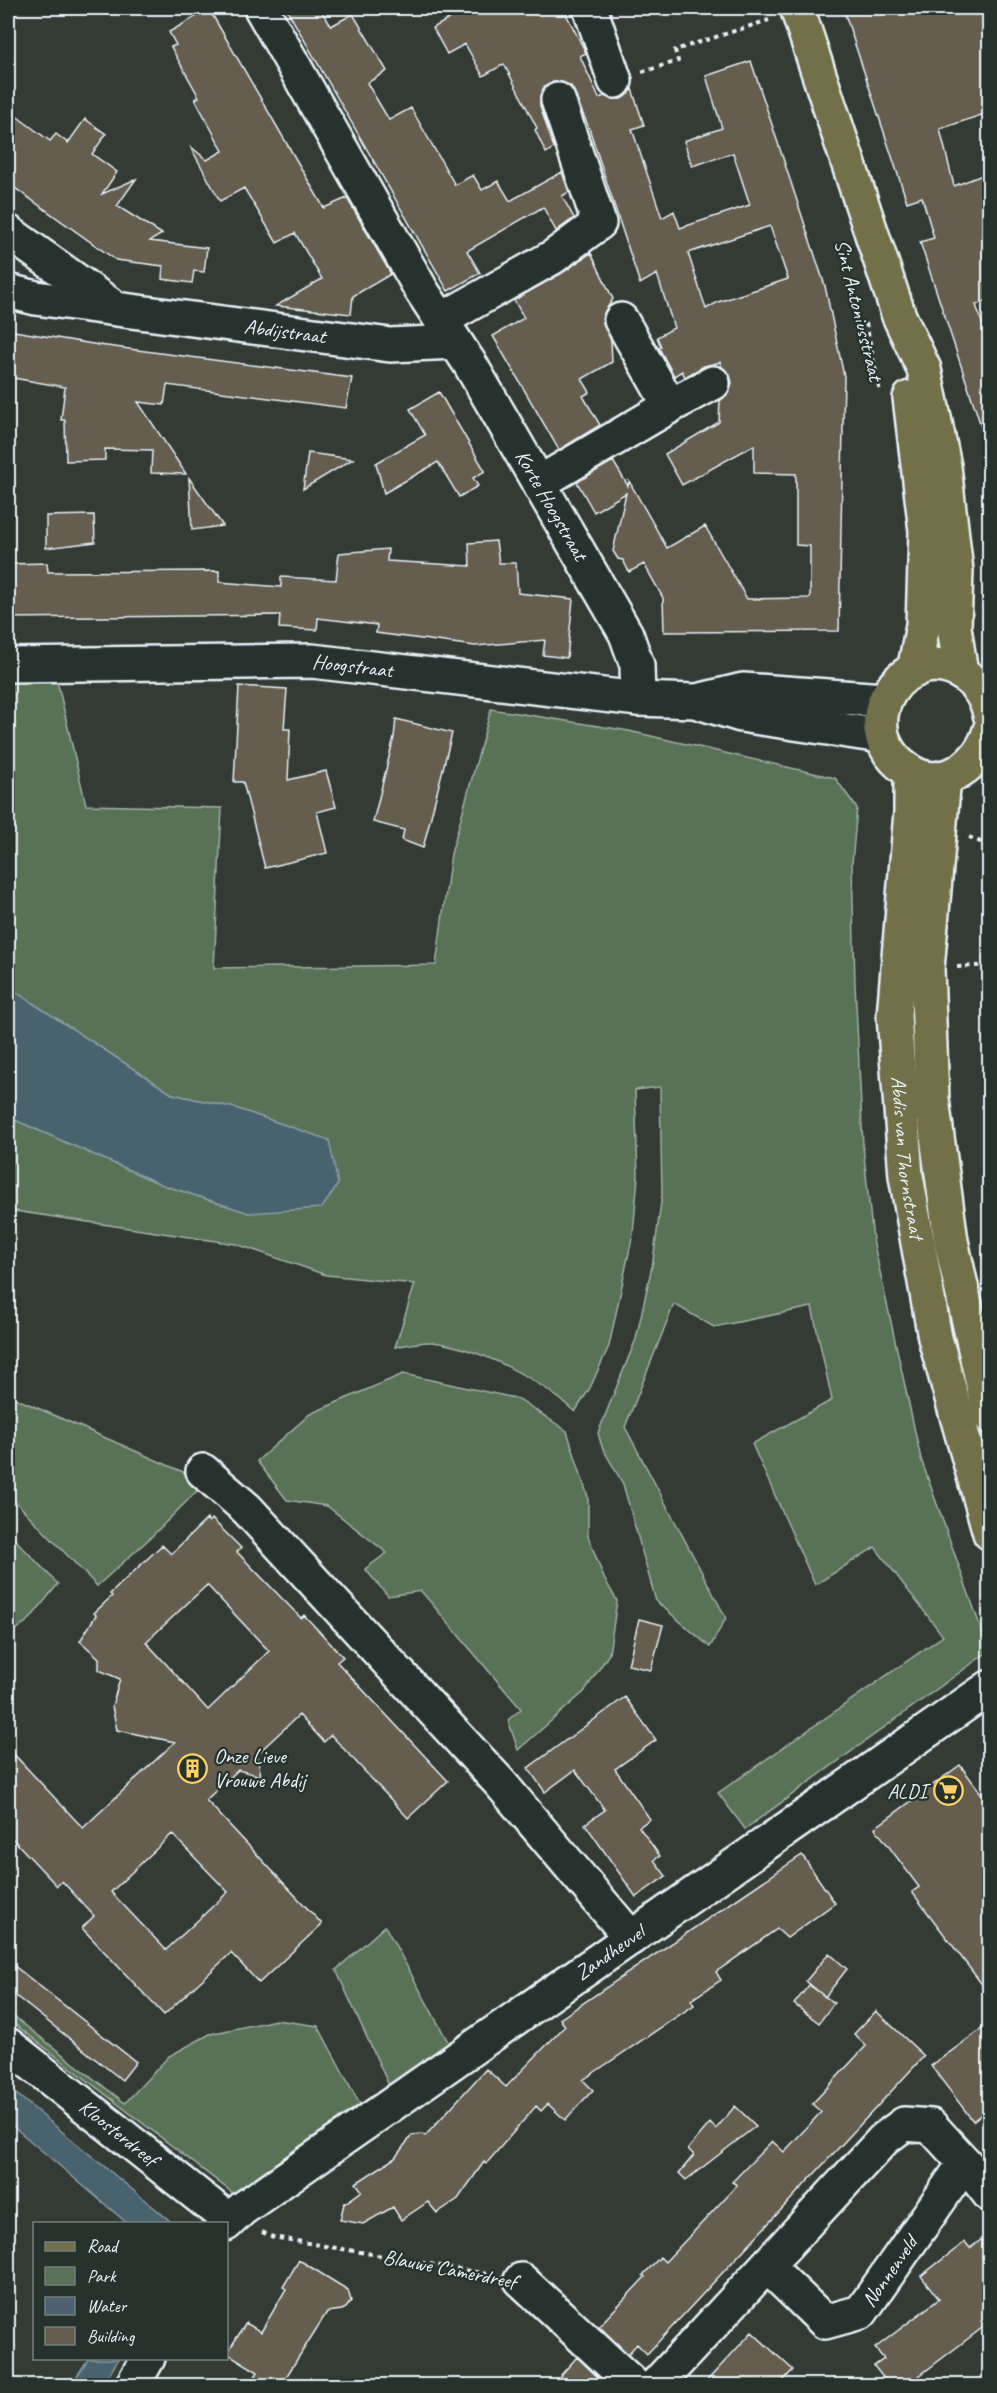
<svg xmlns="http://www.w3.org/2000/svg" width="997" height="2393" viewBox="0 0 997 2393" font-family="Caveat,sans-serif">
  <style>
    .green { fill: #597257; stroke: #a0b2a8; stroke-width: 1.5 }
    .water { fill: #4a636e; stroke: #899ca5; stroke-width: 1.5 }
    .building { fill: #655d4e; stroke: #e8f1f8; stroke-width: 1.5; fill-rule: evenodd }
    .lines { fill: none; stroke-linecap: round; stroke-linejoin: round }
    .minor-casing { stroke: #e8f1f8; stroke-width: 38 }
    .major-casing { stroke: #e8f1f8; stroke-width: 38 }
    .path { stroke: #e8f1f8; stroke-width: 4; stroke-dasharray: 4.5 4.5; stroke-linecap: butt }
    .minor { stroke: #26332d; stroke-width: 33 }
    .major { stroke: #726f4a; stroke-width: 33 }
    .labels { text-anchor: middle; stroke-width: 4.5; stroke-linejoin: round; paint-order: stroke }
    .street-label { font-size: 21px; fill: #e8f1f8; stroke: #26332d }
    .poi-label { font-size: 21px; fill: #e8f1f8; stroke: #26332d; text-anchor: start }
  </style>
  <rect width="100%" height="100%" fill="#333b34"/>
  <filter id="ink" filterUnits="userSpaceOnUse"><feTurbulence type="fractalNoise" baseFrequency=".0167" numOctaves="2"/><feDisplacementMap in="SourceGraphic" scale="12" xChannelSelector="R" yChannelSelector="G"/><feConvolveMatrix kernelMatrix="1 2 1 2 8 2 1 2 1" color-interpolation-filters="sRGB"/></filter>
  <g filter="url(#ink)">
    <path class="green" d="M 8,676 L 56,676 L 86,805 L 222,808 L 214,968 L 436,965 L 451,854 L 491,709 L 629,731 L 835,778 L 857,808 L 852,863 L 855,984 L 863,1146 L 873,1240 L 921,1459 L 989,1651 L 745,1829 L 718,1793 L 943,1636 L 875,1547 L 815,1585 L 752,1444 L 832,1400 L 812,1307 L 714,1327 L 674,1304 L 625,1427 L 726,1618 L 710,1647 L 656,1601 L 623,1484 L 602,1447 L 598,1433 L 636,1339 L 653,1261 L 662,1195 L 660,1087 L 635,1090 L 638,1177 L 633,1234 L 609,1346 L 590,1388 L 575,1412 C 540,1379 480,1348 432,1342 C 421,1341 406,1345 395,1347 L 415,1284 L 326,1275 L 236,1244 L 8,1210 L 8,1117 L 163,1185 L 249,1213 L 328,1140 L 235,1108 L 172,1094 L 8,987 Z
      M 403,1374 L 519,1399 L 567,1431 L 588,1497 L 588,1536 L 604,1578 L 617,1601 L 609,1654 L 584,1692 L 518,1750 L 508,1720 L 521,1709 L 421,1591 L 388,1596 L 365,1569 L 387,1553 L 327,1506 L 287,1500 L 257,1461 L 310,1414 Z
      M 8,1395 L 206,1482 L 149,1539 L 97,1586 L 8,1494 Z
      M 8,1532 L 58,1584 L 30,1619 L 8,1636 Z
      M 385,1926 L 453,2051 L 392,2092 L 336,1970 Z
      M 8,2012 L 125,2103 L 169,2056 L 210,2034 L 276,2020 L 318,2026 L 364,2112 L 238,2197 L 8,2019 Z"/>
    <path class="water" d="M 8,987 L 172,1094 L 235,1108 L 329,1140 L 338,1184 L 322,1208 L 249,1213 L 163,1185 L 8,1117 Z
      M 8,2087 L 169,2220 L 171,2223 L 127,2223 L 8,2122 Z
      M 88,2359 L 119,2359 L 102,2385 L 71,2385 Z"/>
    <path class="building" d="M 286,8 L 320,8 L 331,26 L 353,14 L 387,71 L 367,83 L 389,120 L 411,108 L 455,185 L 473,175 L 482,190 L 498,181 L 510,201 L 562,172 L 569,192 L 562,196 L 574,218 L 556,231 L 543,207 L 467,251 L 480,273 L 448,291 Z
      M 449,8 L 563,8 L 583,47 L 586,53 L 580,56 L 599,98 L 604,96 L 612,99 L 621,99 L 629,94 L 632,89 L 644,125 L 632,129 L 662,218 L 674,211 L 680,228 L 750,205 L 733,153 L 692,166 L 684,141 L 722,128 L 706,76 L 751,61 L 825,286 L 844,376 L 839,631 L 664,632 L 663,598 L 644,564 L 629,572 L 623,560 L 618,559 L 613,551 L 626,493 L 594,512 L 577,482 L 613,461 L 628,486 L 629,481 L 667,548 L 705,526 L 747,599 L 810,598 L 810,546 L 796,545 L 796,474 L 754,473 L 754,445 L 682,485 L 665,454 L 719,422 L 720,401 L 729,392 L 732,383 L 730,375 L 721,366 L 721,362 L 704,366 L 685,377 L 682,371 L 674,376 L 659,348 L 661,347 L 657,337 L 674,328 L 657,274 L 640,284 L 589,128 L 571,86 L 562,82 L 553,82 L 544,87 L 540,96 L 540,106 L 554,148 L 546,153 L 535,130 L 537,128 L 504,64 L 483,76 L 465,44 L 447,54 L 433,28 L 454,16 ZM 770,226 L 788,279 L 718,302 L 706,309 L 688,253 Z
      M 843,8 L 990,8 L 990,112 L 940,129 L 954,186 L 990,172 L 990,299 L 976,305 L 990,347 L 990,437 L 985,438 L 920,242 L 934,238 L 922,197 L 907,202 Z
      M 209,9 L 324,208 L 347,198 L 391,274 L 353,296 L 351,314 L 276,306 L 322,279 L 295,233 L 277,243 L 244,188 L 220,201 L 190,146 L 207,160 L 223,151 L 195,99 L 199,97 L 171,47 L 176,45 L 169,32 Z
      M 8,110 L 50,141 L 56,134 L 68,143 L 85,119 L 106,134 L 92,154 L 117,172 L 102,194 L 136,179 L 117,206 L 162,234 L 150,241 L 207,248 L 204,272 L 194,271 L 192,283 L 162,279 L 163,266 L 116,260 L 8,183 Z
      M 591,253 L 613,299 L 605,311 L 602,319 L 611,341 L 612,362 L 582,379 L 590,392 L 583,396 L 600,425 L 559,450 L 493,336 L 524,318 L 514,300 L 562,273 Z
      M 8,330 L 99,345 L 352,378 L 346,408 L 167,385 L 164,405 L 138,402 L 186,474 L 151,473 L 152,450 L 105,449 L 105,460 L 66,461 L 65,420 L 61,420 L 65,387 L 8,377 Z
      M 439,392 L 485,471 L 473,478 L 478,486 L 459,497 L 438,462 L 384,493 L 376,463 L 425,435 L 410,409 Z
      M 308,453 L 353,459 L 303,489 Z
      M 189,478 L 223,526 L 192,530 Z
      M 94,515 L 95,542 L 46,548 L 46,516 Z
      M 496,541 L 499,563 L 516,563 L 518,593 L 573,599 L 567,658 L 543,655 L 545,640 L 475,646 L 376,633 L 377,625 L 318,618 L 317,630 L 279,628 L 280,615 L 8,618 L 8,564 L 47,563 L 48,572 L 219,571 L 219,582 L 281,587 L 281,577 L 336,580 L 339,553 L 388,549 L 387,561 L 470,566 L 469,543 Z
      M 239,686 L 287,689 L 284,729 L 290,729 L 288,780 L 326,771 L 336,807 L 317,812 L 327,853 L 265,868 L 243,782 L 234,782 Z
      M 396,719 L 452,733 L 423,848 L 402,840 L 404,830 L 373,822 L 394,737 Z
      M 207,1519 L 209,1522 L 212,1519 L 241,1548 L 237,1552 L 301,1618 L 304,1615 L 343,1657 L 337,1662 L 448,1781 L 408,1818 L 331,1735 L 324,1742 L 299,1715 L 257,1754 L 261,1776 L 238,1770 L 206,1800 L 322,1924 L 259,1983 L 231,1953 L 164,2015 L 82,1928 L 94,1916 L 62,1881 L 57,1886 L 8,1834 L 8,1748 L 83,1828 L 175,1742 L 117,1730 L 112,1706 L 120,1679 L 99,1670 L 99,1658 L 80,1641 L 96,1615 L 94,1613 L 112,1596 L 110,1594 L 162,1545 L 171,1554 ZM 207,1585 L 269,1651 L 208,1710 L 146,1642 ZM 172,1834 L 228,1892 L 166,1950 L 111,1892 Z
      M 639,1619 L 663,1625 L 651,1670 L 628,1665 Z
      M 625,1697 L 656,1740 L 615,1769 L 650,1819 L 639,1827 L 660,1856 L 654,1860 L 666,1876 L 636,1897 L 585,1824 L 605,1810 L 575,1770 L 545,1792 L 528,1768 Z
      M 960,1765 L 990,1805 L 990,1995 L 912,1892 L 919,1887 L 875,1828 Z
      M 802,1855 L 835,1903 L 787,1938 L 777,1929 L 716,1972 L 721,1980 L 691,2000 L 694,2005 L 583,2080 L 593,2090 L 565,2120 L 548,2104 L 541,2111 L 536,2106 L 486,2164 L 484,2162 L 458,2199 L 437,2213 L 428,2202 L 401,2220 L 393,2207 L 363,2224 L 340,2220 L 344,2204 L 362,2191 L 356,2183 L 395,2158 L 412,2135 L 422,2134 L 425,2136 L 486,2069 L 506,2087 L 565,2026 L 560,2019 Z
      M 829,1953 L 847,1969 L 825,1997 L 806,1981 Z
      M 8,1961 L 136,2062 L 122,2080 L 8,1990 Z
      M 809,1985 L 834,2003 L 819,2023 L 794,2004 Z
      M 876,2011 L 924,2056 L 647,2354 L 637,2344 L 628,2354 L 599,2326 L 645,2277 L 643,2275 L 660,2257 L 665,2262 L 701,2224 L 737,2185 L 732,2182 L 772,2141 L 784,2152 L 821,2112 L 812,2104 L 866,2046 L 854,2034 Z
      M 990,2023 L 990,2107 L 973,2121 L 931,2066 Z
      M 735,2106 L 756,2126 L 686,2180 L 679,2173 L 694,2155 L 688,2149 L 710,2123 L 716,2129 Z
      M 990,2233 L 990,2322 L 907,2385 L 889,2385 L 874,2366 L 884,2359 L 875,2348 L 939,2299 L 921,2276 L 965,2242 L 970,2248 Z
      M 299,2260 L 348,2290 L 351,2301 L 346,2308 L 342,2310 L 327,2312 L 281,2385 L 250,2385 L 258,2372 L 227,2353 L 246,2323 L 261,2332 L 286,2289 L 283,2287 Z
      M 752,2332 L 793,2370 L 779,2385 L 703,2385 Z
      M 577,2357 L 602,2381 L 598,2385 L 552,2385 Z"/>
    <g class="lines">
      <defs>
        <g id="minor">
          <path id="s1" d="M 261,8 L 422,291 L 470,364 L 626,634 L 637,665 L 638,699"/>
          <path d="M 590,8 L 615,81"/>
          <path d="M 8,232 L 112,306"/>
          <path id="s2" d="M 8,291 L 36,298 L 116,309 L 390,345 L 455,342"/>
          <path d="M 441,320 L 553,257 L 599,223 L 558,100"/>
          <path d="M 621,320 L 670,406 L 713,383"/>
          <path d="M 539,483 L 670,406"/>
          <path id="s3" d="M 8,665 L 312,661 L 638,699 L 695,701 L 741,715 L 881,736"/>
          <path d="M 697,701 L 743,690 L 884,700"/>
          <path d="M 203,1471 L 247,1509 L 501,1784 L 631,1938"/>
          <path id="s4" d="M 8,2045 L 229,2220"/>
          <path id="s5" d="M 226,2224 L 242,2209 L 990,1687"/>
          <path id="s6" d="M 768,2267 L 825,2322 L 861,2312 L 965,2163"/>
          <path d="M 521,2280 L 635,2386"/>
          <path d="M 132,2386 L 148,2358"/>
          <path d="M 655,2386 L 884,2139 L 904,2124 L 931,2126 L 965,2163 L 990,2195"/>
        </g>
        <g id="major">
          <path d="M 797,8 L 899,316 L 924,369 L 944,466 L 956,571 L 954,627 L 961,673"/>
          <path d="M 910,398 L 926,531 L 923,625 L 914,671"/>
          <path d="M 990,714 C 987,698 978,686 966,676 C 907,634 842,727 909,771 C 943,793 981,764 990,730"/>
          <path id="s7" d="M 911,772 L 911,812 L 894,1016 L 906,1176 L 935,1338 L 990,1533"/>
          <path d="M 944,777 L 927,969 L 932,1099 L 951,1241 L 990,1416"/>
        </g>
      </defs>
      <use href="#minor" class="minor-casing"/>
      <use href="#major" class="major-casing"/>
      <path class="path" d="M 642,72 L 678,61 L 675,50 L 769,20
        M 866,323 L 880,392
        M 987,610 L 989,628
        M 969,837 L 990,846
        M 957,967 L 990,965
        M 262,2232 L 273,2237 L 493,2275"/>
      <use href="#minor" class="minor"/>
      <use href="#major" class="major"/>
    </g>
  </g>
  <defs>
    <symbol id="building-ring" viewBox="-11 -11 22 22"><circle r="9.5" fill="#26332d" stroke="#ffd166" stroke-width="1.5"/><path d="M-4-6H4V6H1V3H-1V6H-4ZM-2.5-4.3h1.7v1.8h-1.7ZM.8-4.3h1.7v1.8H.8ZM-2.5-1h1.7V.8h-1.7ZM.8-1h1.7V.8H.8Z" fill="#ffd166"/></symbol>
    <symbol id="supermarket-ring" viewBox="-11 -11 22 22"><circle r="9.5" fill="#26332d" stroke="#ffd166" stroke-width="1.5"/><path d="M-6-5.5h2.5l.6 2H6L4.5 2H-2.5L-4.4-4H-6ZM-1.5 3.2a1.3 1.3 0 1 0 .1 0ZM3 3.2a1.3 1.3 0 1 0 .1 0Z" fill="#ffd166"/></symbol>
  </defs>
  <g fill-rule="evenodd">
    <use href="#building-ring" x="176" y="1752" width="33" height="33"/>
    <use href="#supermarket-ring" x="932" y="1774" width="33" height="33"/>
  </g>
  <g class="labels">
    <g class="street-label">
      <text transform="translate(859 310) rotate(76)" y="7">Sint Antoniusstraat</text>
      <text dy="7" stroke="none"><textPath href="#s2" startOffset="280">Abdijstraat</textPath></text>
      <text dy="7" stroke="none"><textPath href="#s1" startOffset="576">Korte Hoogstraat</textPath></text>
      <text dy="7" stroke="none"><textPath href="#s3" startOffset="345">Hoogstraat</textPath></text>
      <text dy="7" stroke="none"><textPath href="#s7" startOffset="387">Abdis van Thornstraat</textPath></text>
      <text dy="7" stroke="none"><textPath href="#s5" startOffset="470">Zandheuvel</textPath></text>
      <text dy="7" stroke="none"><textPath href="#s4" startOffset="141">Kloosterdreef</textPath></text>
      <text transform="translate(450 2269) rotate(11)" y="7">Blauwe Camerdreef</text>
      <text dy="7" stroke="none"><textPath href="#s6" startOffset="166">Nonnenveld</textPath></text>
    </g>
    <g class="poi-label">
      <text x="214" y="1763">Onze Lieve<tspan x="214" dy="24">Vrouwe Abdij</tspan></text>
      <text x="927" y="1798" text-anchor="end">ALDI</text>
    </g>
  </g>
  <rect width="997" height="2393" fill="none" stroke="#26332d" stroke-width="30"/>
  <rect x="15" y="15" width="967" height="2363" fill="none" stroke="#e8f1f8" stroke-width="2" filter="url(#ink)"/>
  <rect x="33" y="2222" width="195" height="138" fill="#26332d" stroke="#747f7e" stroke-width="1.5"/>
  <rect x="45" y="2242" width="30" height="9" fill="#726f4a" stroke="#747f7e" stroke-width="1.5"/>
  <text x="87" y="2252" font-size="18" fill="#e8f1f8">Road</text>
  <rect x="45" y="2267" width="30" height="18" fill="#597257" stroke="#747f7e" stroke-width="1.5"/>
  <text x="87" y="2282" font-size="18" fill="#e8f1f8">Park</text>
  <rect x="45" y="2297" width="30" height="18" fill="#4a636e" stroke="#747f7e" stroke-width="1.5"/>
  <text x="87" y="2312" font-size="18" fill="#e8f1f8">Water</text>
  <rect x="45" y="2327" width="30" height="18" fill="#655d4e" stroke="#747f7e" stroke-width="1.5"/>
  <text x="87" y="2342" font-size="18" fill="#e8f1f8">Building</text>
</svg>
